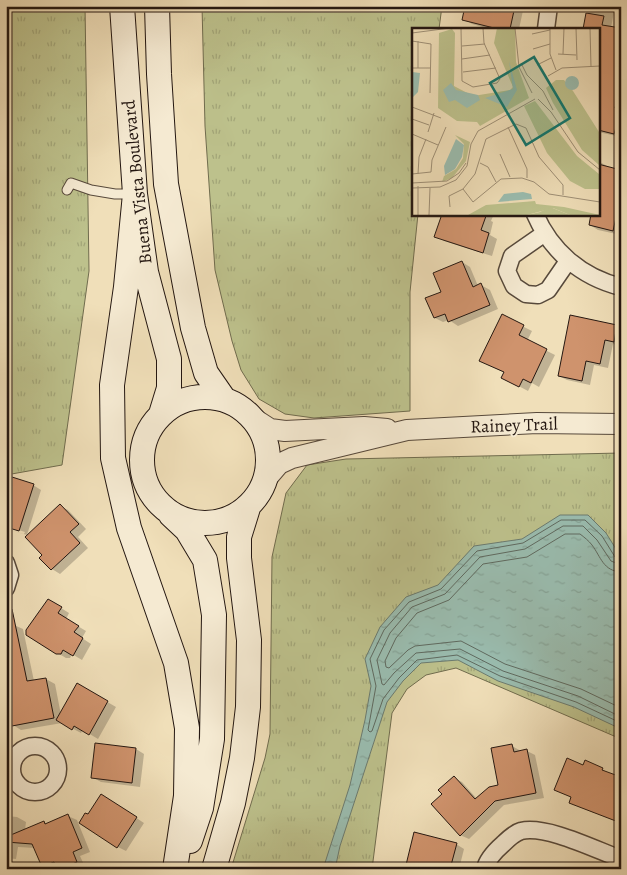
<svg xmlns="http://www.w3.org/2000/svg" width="627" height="875" viewBox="0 0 627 875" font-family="Alegreya,serif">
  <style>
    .grass { fill: url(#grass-tufts); stroke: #706c4e }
    .water { fill: url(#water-ripples); stroke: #6b7b70 }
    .shadow { fill: #0003 }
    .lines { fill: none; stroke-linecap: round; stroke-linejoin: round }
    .shore { stroke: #5f6a60; stroke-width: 1 }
    .building { fill: #cf936d; stroke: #241711 }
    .service-casing { stroke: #57493b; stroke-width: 11 }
    .minor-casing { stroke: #57493b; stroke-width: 19 }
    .tertiary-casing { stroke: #57493b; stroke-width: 22 }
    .secondary-casing { stroke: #241711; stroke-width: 26 }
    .service { stroke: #f5ead2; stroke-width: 9 }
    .minor { stroke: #f5ead2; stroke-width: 16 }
    .tertiary { stroke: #f5ead2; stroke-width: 20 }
    .secondary { stroke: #f5ead2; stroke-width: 24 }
    .labels { text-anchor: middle; stroke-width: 4; stroke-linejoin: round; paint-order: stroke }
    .street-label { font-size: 18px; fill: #241711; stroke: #f5ead2 }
    .inset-road { fill: none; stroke: #9e8f76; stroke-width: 1 }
    .view { fill: #0f766e; fill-opacity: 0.15; stroke: #0f766e; stroke-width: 2.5 }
    .inset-edge { fill: none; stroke: #241711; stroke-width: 2.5 }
  </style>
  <defs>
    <pattern id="grass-tufts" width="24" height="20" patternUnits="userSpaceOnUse" patternTransform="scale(1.25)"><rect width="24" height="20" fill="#bdc18c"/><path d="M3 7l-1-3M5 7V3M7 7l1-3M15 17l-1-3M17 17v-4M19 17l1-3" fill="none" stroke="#a2a578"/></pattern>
    <pattern id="water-ripples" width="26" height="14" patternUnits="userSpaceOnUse" patternTransform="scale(1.25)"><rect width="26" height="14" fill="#9abdb0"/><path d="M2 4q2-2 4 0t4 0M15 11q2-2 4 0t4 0" fill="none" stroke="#85a296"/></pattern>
  </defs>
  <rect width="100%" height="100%" fill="#f0dfb9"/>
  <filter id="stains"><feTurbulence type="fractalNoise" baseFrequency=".004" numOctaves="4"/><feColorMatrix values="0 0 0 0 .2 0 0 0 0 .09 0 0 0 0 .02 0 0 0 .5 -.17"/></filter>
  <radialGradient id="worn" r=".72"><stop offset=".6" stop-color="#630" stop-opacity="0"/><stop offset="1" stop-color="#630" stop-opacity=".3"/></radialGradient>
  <path class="grass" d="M 6,6 L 85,6 L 89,271 L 62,465 L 6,475 Z
    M 202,6 L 442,6 L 439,29 L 413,29 L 413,214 L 418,214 L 410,292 L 410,411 L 314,418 L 285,414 L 259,399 L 241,370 L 232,341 L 215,270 L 205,126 Z
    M 621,453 L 621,739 L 456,668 L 426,675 L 407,689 L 392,713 L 372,869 L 231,869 L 265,758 L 270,734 L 272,557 L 286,493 L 307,465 L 346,459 Z"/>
  <path class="water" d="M 560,515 L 588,515 L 606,533 L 621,557 L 621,729 L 574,707 L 498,681 L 458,660 L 421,663 L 403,681 L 387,702 L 340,846 L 335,869 L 323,869 L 350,785 L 365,720 L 371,686 L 365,659 L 380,627 L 406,597 L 438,585 L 474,546 L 522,539 Z"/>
  <path class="shadow" d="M 467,6 L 524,6 L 519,29 L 490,29 L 472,24 L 464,19 Z
    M 588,6 L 615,6 L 611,28 L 621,30 L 621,137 L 598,132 L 598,29 L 584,29 Z
    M 598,161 L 607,166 L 606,168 L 621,171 L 621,235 L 598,230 L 590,225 L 592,214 L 598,214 Z
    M 443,214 L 494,214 L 491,221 L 493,222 L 490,235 L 497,239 L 492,256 L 444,241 L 436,236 Z
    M 462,262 L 470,267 L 478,286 L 481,285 L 490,290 L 498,309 L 458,326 L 449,320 L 443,322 L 435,318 L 442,293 Z
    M 502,316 L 532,331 L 527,341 L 555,355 L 539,387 L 532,383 L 528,391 L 511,382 L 505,373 L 489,365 Z
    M 571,317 L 621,327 L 621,346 L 613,344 L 608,368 L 594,365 L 590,385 L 567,380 L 559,376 Z
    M 33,485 L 41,490 L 27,535 L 6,529 L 24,534 L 25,532 L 6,526 L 10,486 Z
    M 60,506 L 68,510 L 86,529 L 78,537 L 88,548 L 60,574 L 52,569 L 41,558 Z
    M 48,600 L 69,613 L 66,619 L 86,631 L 82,638 L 91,644 L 82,660 L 72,654 L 70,658 L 66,658 L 27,635 Z
    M 14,625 L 23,629 L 34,681 L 46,679 L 55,684 L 61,715 L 78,685 L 116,707 L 98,739 L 83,730 L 81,733 L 62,723 L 21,730 L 13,725 Z
    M 512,746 L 521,751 L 527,751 L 535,755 L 544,798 L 504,805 L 469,839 L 460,835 L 444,794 L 454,778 L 462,782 L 477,799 L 500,786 Z
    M 136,749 L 144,754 L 140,787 L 101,782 L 92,777 Z
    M 584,767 L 602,769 L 610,774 L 594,813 L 570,802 L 572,798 L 555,789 Z
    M 109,800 L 144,823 L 126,851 L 118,847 L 88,816 Z
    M 6,811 L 7,816 L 17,817 L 26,822 L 25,830 L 44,822 L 47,824 L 68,816 L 77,820 L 90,852 L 80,856 L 85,867 L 80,869 L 58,869 L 56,865 L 54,869 L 44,869 L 35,848 L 18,847 L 16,859 L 6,858 Z
    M 456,844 L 464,849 L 459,869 L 410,869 Z
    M 526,863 L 537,869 L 523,869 Z
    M 546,865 L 553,869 L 544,869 Z"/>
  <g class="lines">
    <path class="shore" d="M 621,558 L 615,557 L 602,536 L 585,520 L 561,520 L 523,543 L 477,551 L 441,589 L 409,602 L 384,630 L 370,659 L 376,686 L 368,730 L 370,732 L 372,731 L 383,699 L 399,678 L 417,660 L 457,655 L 500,676 L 576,702 L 621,723
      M 621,565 L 611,561 L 597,540 L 583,526 L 563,526 L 525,549 L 480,557 L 445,594 L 412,607 L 390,633 L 377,660 L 382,684 L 384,685 L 394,673 L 416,653 L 460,649 L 503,671 L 578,696 L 621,717
      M 621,572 C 603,571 601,557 592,545 C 589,541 584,537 580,534 L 565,534 L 527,557 L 483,564 L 449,600 L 417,613 L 396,638 L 385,661 L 386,667 L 389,668 L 408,650 L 415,646 L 461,641 L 505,664 L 581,689 L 621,708"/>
  </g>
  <path class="building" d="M 465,6 L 515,6 L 510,29 L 498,29 L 462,20 Z
    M 586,13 L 604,16 L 602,25 L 621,28 L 621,85 L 615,108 L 621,110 L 621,125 L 617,124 L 614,134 L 598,130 L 598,29 L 583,29 Z
    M 598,164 L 621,170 L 621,195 L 613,231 L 589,225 L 591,214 L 598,214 Z
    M 442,214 L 479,214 L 486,216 L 481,230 L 489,233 L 483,253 L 434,237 Z
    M 462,261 L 473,287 L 481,283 L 490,305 L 448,322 L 445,314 L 434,318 L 425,298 L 441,292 L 433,273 Z
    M 502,314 L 524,325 L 519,335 L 547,349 L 531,383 L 523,379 L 519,387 L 501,378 L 504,372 L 479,361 Z
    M 570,315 L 617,325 L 614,342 L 605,340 L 600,364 L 586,361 L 582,381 L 558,376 Z
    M 12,477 L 34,484 L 19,531 L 6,527 L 6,484 L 10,485 Z
    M 60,504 L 79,524 L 70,532 L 80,543 L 51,570 L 39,558 L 42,555 L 25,537 Z
    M 48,599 L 62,607 L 58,613 L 79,626 L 74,632 L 83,638 L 73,656 L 63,650 L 61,654 L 56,654 L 26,635 L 26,630 Z
    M 12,609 L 27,681 L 46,678 L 54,718 L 12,726 L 6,697 L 6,610 Z
    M 77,683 L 108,701 L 89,735 L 74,726 L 72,730 L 56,720 Z
    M 95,743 L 136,748 L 132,783 L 91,778 Z
    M 512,744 L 514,752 L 527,749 L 536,793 L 495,801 L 460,836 L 431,804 L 442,794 L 438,790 L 454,776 L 475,799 L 489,787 L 498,785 L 491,748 Z
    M 567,758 L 583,765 L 585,760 L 603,768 L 602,770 L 621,777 L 621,823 L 569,803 L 571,797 L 554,790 Z
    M 101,794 L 137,817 L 117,848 L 79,823 L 85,813 L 88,814 Z
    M 68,814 L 82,848 L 73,852 L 77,862 L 61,869 L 57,869 L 54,862 L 42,867 L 32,844 L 6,842 L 6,837 L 44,821 L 45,824 Z
    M 414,832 L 457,843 L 450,869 L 405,869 Z"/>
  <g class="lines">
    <defs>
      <path id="service" d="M 67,190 L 71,183 L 91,190 L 115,194 L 135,194"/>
      <path id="minor" d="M 546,29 L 549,6
        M 535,214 C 551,251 581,277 621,287
        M 545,233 L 512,256 L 507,271 L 514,286 L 526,294 L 538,295 L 548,290 L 568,261
        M 6,563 L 10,575 L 6,588
        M12 769a23 23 0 1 1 46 0a23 23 0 1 1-46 0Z
        M 485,869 C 487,859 495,851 503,844 C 508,839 514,833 521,831 C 547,825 596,850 621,859"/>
      <path id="tertiary" d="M 253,418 L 270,429 L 285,431 L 364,427 L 387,429
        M 267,478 L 279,464 L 292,458 L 407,430 L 537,423 L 621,424"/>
      <path id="secondary" d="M 122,6 L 135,194 L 146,272 L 169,359 L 169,388 L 161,414
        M 157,6 L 159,74 L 166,184 L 193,328 L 206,373 L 224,399
        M 135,194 L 126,287 L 112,385 L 113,458 L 129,528 L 176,663 L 187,728 L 186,796 L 175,869
        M142 460a63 63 0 1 1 126 0a63 63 0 1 1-126 0Z
        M 171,515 L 187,530 L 205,560 L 214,615 L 212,739 L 201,808 L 190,841
        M 214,869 L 233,803 L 242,758 L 248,707 L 249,640 L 239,558 L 239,537 L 248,508"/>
    </defs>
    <use href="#service" class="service-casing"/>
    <use href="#minor" class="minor-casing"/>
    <use href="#tertiary" class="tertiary-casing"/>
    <use href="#secondary" class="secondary-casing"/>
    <use href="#service" class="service"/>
    <use href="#minor" class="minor"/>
    <use href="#tertiary" class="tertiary"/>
    <use href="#secondary" class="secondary"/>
  </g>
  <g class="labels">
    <g class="street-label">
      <text transform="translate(137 182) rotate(-96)" y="6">Buena Vista Boulevard</text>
      <text transform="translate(514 425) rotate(-2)" y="6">Rainey Trail</text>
    </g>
  </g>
  <g transform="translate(412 28)">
    <rect width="188" height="188" fill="#f0dfb9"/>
    <path d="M 85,0 L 103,0 L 104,34 L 117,70 L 68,98 L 65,94 L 45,93 L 26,80 L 27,5 L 40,1 L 43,5 L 42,58 L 61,68 L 98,62 L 101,59 L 82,15 ZM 144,52 L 152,52 L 161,63 L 187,104 L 187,137 L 170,122 L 141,75 L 134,60 ZM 123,73 L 165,128 L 187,146 L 187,161 L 173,161 L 158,153 L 135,125 L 112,78 ZM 43,107 L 58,114 L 54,133 L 40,150 L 30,154 L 32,148 L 44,141 L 51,130 L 52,116 Z" fill="#bdc18c"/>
    <path d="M 123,173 L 124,176 L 152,179 L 188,187 L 158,187 L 141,180 L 115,187 L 56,187 L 74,177 Z" fill="#bdc18c"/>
    <path d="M 138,179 L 158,187 L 115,187 L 128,184 Z" fill="#bdc18c"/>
    <path d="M 97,33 L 105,62 L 95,79 L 73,70 L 101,61 ZM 0,44 L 8,45 L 6,64 L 1,69 ZM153 55a7 7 0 1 1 14 0a7 7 0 1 1-14 0ZM 39,55 L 44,62 L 66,67 L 68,72 L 55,80 L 43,72 L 37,74 L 31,62 ZM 44,111 L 52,117 L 50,129 L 43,141 L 33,147 L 32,138 ZM 111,164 L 119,166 L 120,171 L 86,174 L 92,166 Z" fill="#9abdb0"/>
    <path class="inset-road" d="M 49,0 L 50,53 L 61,59 L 85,55 L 88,51 L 72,15 L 71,0M 103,0 L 107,39 L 120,65M 138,0 L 138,26 L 144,42M 164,0 L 165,32M 178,0 L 179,39M 0,5 L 38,0M 120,6 L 138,2M 0,13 L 19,16 L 18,65M 6,13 L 6,40M 50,18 L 73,16M 121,21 L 138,16M 146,26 L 164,27M 151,26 L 152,0M 50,31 L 78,27M 109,35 L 115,47 L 131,63 L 141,82M 125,37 L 139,30M 0,40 L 19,40M 51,44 L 84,40M 136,48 L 150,40 L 188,38M 126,71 L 139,84 L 166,124 L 188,142M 0,79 L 29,90M 0,91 L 17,97M 96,99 L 115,141 L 115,150M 16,104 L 22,85M 0,106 L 26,117M 88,126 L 98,149M 68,135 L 76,139 L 84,154M 0,146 L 19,144 L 20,132 L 34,99M 6,146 L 7,129 L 14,111M 0,155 L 35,153 L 47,145 L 54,135M 0,160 L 28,159 L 44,152 L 55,138 L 59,116 L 66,103 L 123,71M 51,161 L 61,174 L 89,151 L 110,150 L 122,154 L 137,166 L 188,174M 38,179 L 37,168 L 51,161 L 63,146 L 74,111 L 104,96 L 114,100 L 127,129 L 151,157 L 151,167M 6,187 L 6,158M 17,187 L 18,160"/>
    <path class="view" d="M 122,29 L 158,90 L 114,117 L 78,55 Z"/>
    <rect width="188" height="188" class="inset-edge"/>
  </g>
  <rect width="627" height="875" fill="none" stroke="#f0dfb9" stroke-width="25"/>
  <rect x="8" y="8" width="612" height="860" fill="none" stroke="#241711" stroke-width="2.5"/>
  <rect x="12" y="12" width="602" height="850" fill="none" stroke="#241711"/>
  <rect width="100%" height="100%" filter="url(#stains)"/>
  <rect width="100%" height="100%" fill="url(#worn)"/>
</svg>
